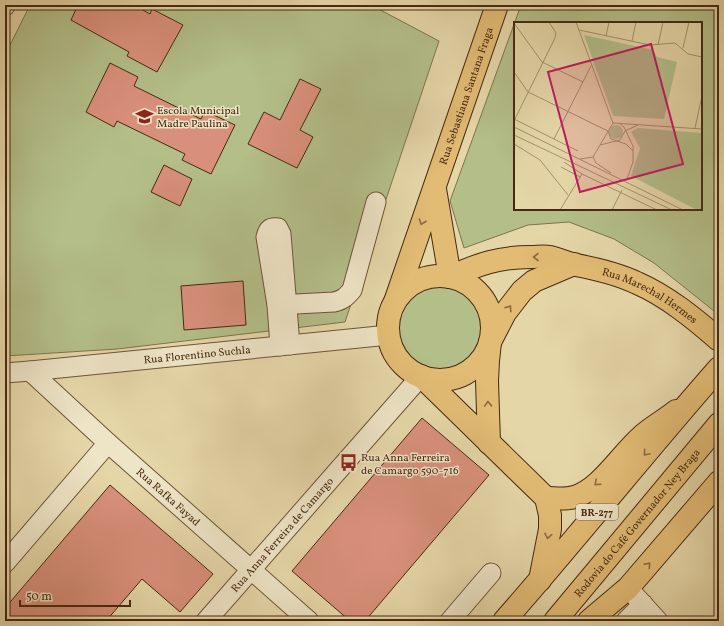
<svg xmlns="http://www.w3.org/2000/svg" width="724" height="626" viewBox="0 0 724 626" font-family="Vollkorn,serif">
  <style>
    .green { fill: #b3be89; stroke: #7d744d; fill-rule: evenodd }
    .building { fill: #d9907b; stroke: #472911 }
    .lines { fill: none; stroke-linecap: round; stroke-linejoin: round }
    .minor-casing { stroke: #6e5437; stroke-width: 21 }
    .major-casing { stroke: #472911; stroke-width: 24 }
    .highway-casing { stroke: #472911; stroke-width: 24 }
    .minor { stroke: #eee4c6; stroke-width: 19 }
    .major { stroke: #e2bb74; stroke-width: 22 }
    .highway { stroke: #e2bb74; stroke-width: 22 }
    .oneway { stroke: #8d6b3e }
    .labels { text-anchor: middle; stroke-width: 3; stroke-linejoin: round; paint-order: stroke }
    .shield { fill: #eee4c6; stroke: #796147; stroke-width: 1 }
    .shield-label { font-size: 10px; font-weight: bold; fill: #472911 }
    .street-label { font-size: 11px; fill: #472911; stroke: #eee4c6 }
    .poi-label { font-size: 11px; fill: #472911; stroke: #eee4c6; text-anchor: start }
    .inset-road { fill: none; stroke: #a6916c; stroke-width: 1 }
    .view { fill: #c2185b; fill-opacity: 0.15; stroke: #c2185b; stroke-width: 2 }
    .inset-edge { fill: none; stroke: #472911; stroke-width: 2 }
  </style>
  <rect width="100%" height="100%" fill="#e5d6a8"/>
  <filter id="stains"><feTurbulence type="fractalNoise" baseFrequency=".005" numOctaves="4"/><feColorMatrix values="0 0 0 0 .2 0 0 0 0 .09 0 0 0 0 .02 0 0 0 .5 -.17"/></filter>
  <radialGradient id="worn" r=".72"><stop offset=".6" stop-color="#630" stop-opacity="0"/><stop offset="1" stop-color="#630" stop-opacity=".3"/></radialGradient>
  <path class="green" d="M 30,5 L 371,5 L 439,41 L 345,322 L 117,349 L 5,356 L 5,55 Z
    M 521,5 L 719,5 L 719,306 L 714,311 L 654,263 L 614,239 L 569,222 L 528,225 L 464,248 L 450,201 ZM 515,23 L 701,23 L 701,209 L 515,209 Z
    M396 328a44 44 0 1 1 88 0a44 44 0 1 1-88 0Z"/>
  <path class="building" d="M 78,5 L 134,5 L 150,14 L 152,9 L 183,25 L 157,72 L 127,56 L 129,52 L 71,20 Z
    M 110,63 L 138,77 L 134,86 L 201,119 L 205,111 L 235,125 L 211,174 L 182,160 L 185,154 L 117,121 L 114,127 L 86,112 Z
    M 300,79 L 321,89 L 300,130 L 313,137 L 297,168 L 248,144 L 264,112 L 280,120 Z
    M 164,165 L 192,179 L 180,206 L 151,192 Z
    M 243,281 L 246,325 L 184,330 L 181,286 Z
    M 422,418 L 489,475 L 365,621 L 350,621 L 292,571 Z
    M 110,485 L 213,574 L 180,612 L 142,579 L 106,621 L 5,621 L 5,608 Z"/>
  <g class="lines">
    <defs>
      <g id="minor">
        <path d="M 5,6 L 5,5"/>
        <path d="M 277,305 L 334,302 C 343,300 346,297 352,290 L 376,202"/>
        <path d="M 280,346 L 277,305 L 266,237 C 268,229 270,227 278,228 L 281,234 L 290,345"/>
        <path id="s1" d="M 30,371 L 108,443 L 309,621"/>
        <path id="s2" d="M 5,373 L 30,371 L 389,335"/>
        <path d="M 5,563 L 108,443"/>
        <path d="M 628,588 L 658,621"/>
        <path id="s3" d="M 206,621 L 421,376"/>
        <path d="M 450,621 L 491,573"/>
        <path d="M 626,621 L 643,604"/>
      </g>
      <g id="major">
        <path d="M 435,189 L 450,277"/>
        <circle cx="440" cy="328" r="52"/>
        <path id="s4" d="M 450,277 C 479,264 499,257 531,257 C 537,257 544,256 550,257 C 559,259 567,263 576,265 C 597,269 618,274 637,283 C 667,296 695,319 719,340"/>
        <path id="s5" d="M 396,299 L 497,5"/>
        <path d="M 421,376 L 546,498 L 550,515 L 550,529 L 540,580"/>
        <path d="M 489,443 L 487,381 L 488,361 L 490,342 L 505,313 L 522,291 L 534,281 L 574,264"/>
        <path d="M 546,498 C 555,498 565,500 574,497 C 600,490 621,454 642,436 C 652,427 665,420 676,411"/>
      </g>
      <g id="highway">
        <path d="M 504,621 C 577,538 646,451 719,368"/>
        <path id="s6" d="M 555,621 L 719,424"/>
        <path d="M 589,621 L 628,588 L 719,482"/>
      </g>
    </defs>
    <use href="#minor" class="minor-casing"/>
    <use href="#major" class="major-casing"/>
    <use href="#highway" class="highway-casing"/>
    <use href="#minor" class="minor"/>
    <use href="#major" class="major"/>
    <use href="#highway" class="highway"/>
  </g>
  <defs><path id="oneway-chevron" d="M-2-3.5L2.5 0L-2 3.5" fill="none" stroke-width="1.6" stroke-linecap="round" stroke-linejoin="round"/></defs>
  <g class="oneway">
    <use href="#oneway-chevron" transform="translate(422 222) rotate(109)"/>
    <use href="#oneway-chevron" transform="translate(536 257) rotate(180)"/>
    <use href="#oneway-chevron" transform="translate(509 308) rotate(-56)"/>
    <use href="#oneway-chevron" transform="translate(488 404) rotate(-92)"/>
    <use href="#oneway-chevron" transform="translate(646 453) rotate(130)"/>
    <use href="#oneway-chevron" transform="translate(597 483) rotate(138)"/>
    <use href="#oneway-chevron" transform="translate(548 536) rotate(100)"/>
    <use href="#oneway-chevron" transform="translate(648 565) rotate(-49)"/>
  </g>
  <defs>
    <symbol id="school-bare" viewBox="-9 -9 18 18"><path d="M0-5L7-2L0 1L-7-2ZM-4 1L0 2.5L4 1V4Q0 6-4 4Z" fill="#8f2418" stroke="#eee4c6" stroke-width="2.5" paint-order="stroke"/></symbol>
    <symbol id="bus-bare" viewBox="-9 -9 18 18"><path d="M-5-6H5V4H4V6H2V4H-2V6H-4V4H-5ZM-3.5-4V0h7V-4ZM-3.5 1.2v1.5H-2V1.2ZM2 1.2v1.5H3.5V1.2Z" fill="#8f2418" stroke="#eee4c6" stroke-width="2.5" paint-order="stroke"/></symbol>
  </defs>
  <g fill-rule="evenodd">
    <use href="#school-bare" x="132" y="104" width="25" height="25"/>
    <use href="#bus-bare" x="336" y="450" width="25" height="25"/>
  </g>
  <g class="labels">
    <rect class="shield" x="576" y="504" width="42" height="16" rx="3"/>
    <g class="shield-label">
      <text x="597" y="516">BR-277</text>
    </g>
    <g class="street-label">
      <text dy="4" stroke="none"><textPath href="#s5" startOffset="215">Rua Sebastiana Santana Fraga</textPath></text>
      <text dy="4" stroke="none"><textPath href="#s4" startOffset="211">Rua Marechal Hermes</textPath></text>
      <text dy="4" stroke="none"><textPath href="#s2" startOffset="193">Rua Florentino Suchla</textPath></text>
      <text dy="4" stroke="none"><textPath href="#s1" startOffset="187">Rua Rafka Fayad</textPath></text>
      <text dy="4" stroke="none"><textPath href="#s6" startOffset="128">Rodovia do Café Governador Ney Braga</textPath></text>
      <text dy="4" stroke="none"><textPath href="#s3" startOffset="115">Rua Anna Ferreira de Camargo</textPath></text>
    </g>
    <g class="poi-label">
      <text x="157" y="114">Escola Municipal<tspan x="157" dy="13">Madre Paulina</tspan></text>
      <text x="361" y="461">Rua Anna Ferreira<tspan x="361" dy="13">de Camargo 590-716</tspan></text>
    </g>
  </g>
  <g transform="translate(514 22)">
    <rect width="188" height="188" fill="#e5d6a8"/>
    <path d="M 70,13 L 139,28 L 143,35 L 163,40 L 150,97 L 99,94 ZM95 110a7 7 0 1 1 14 0a7 7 0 1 1-14 0ZM 124,106 L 188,111 L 188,188 L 183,188 L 117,154 L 126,126 L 117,110 Z" fill="#b3be89"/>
    <path class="inset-road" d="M 62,0 L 99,101M 0,1 L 28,40 L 69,60M 65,8 L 136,23 L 161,21 L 174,32 L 188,35M 92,14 L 95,0M 118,19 L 122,0M 144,23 L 149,0M 169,26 L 175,0M 0,50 L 14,70 L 94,109M 0,97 L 64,129M 1,97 L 41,16 L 42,11 L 35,0M 105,101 L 110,105 L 119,124 L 119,140 L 113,157M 0,105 L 169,188M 181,106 L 188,74M 94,109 L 97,117 L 112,122 L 119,129M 111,109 L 124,103M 0,113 L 158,188M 40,117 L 77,44M 0,122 L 26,138 L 54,173M 86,123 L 106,118 L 111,109M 79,135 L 82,141 L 97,151M 66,137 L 79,135 L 99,101 L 188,107M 50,140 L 68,152 L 143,188M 47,145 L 66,155M 46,188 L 68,152M 98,188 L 108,168"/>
    <path class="view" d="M 137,22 L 169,142 L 66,170 L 34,50 Z"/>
    <rect width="188" height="188" class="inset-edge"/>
  </g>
  <rect width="724" height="626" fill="none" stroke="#e5d6a8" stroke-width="20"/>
  <rect x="6" y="6" width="712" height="614" fill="none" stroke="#472911" stroke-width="2"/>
  <rect x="10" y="10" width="704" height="606" fill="none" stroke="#472911"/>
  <path d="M20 600v6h110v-6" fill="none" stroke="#472911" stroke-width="2"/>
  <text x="26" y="600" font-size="12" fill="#472911" stroke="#eee4c6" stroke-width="3" paint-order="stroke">50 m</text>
  <rect width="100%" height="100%" filter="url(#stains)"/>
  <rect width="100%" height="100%" fill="url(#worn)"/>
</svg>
